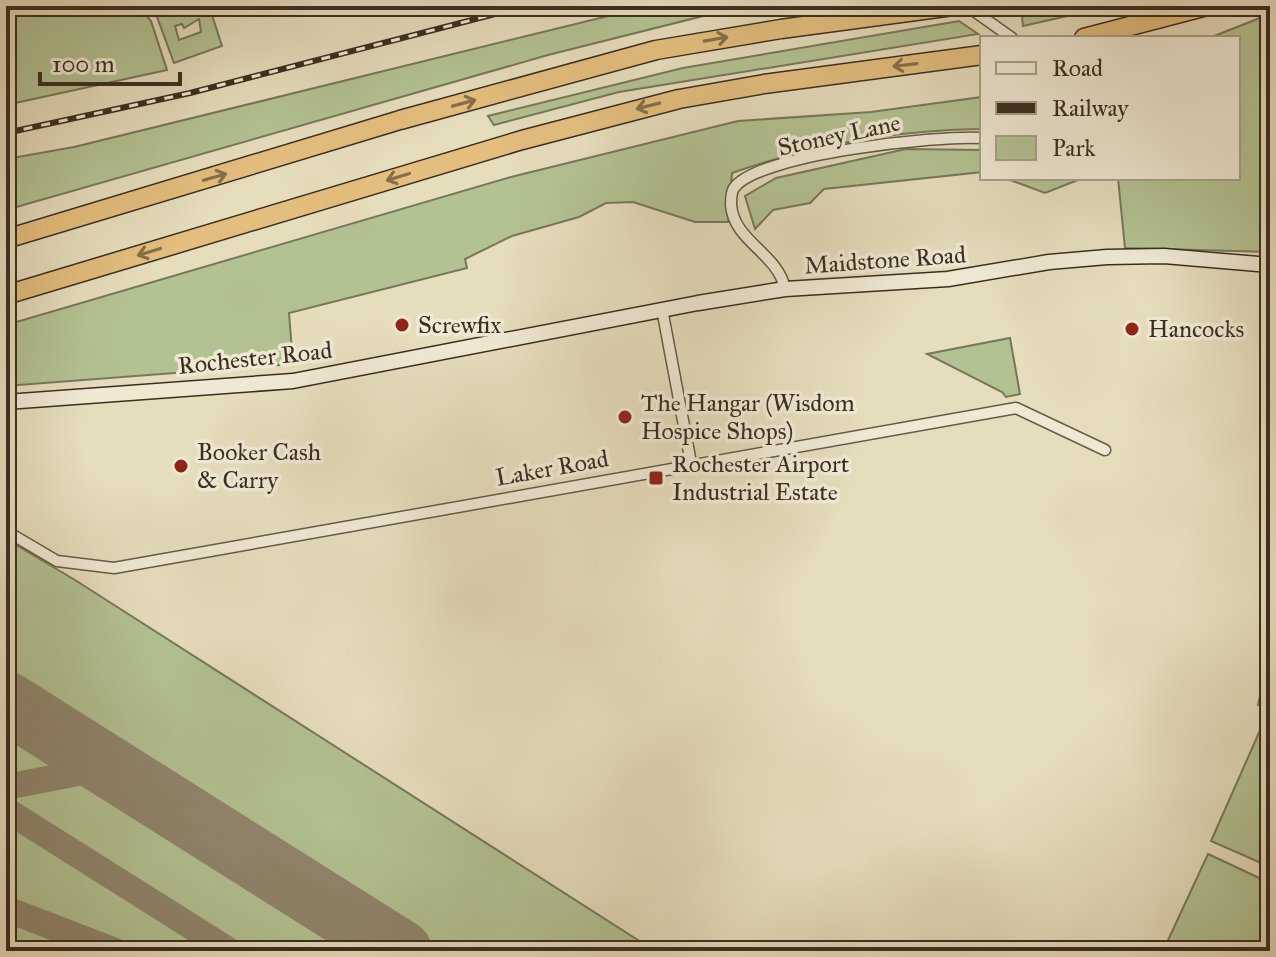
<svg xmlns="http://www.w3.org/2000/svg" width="1276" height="957" viewBox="0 0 1276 957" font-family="'IM FELL Great Primer',serif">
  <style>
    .green { fill: #b3c293; stroke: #77785a; stroke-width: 2; fill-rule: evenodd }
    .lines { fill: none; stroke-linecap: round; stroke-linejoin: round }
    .taxiway { stroke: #90866e; stroke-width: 26 }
    .runway { stroke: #90866e; stroke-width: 62 }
    .street-casing { stroke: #665a47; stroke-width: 13 }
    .secondary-casing { stroke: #3b2e20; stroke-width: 17 }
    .highway-casing { stroke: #3b2e20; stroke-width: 21 }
    .street { stroke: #efe9d4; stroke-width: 10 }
    .secondary { stroke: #efe9d4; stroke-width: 14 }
    .highway { stroke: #e3be7e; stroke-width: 18 }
    .rail-casing { stroke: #3b2e20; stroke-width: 6 }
    .rail { stroke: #efe9d4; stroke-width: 3; stroke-dasharray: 9; stroke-linecap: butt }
    .oneway { stroke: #876f4a }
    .poi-dot { fill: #8f2418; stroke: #efe9d4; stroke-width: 3 }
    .labels { text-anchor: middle; stroke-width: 7; stroke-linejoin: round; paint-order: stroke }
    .street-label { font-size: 24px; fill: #3b2e20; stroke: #efe9d4 }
    .poi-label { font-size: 24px; fill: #3b2e20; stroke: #efe9d4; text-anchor: start }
  </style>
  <rect width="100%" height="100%" fill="#e6ddbd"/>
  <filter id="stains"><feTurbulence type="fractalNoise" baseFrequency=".0025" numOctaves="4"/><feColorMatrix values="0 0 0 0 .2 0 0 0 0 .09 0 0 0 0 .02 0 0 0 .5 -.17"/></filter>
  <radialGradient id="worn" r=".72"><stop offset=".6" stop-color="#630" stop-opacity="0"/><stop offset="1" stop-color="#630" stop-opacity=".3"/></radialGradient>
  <path class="green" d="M 6,6 L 138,6 L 151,21 L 167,70 L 6,105 Z
    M 153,6 L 209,6 L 222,46 L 174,63 ZM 199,19 L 201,32 L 179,40 L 175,26 L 182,24 L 184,28 Z
    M 649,6 L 720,6 L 715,13 L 548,55 L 6,210 L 6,159 L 74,147 Z
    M 1062,6 L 1112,6 L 1023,26 L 1022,16 Z
    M 1270,14 L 1270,252 L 1125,248 L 1118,178 L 1238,178 L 1238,38 L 1209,38 Z
    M 959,21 L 978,34 L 619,92 L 494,125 L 488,116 L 683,68 Z
    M 982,97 L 982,129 C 898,130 811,145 732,173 L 728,222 L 695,222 L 633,202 L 606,203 L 579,217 L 512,236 L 465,259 L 467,268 L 289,313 L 293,364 L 6,386 L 6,325 L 511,177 L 738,121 L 871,112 Z
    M 906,149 L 982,150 L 982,172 L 824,189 L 810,203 L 773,210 L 755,229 L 745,196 L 776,178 Z
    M 1005,178 L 1083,178 L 1045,193 Z
    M 1010,338 L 1020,394 L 1006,397 L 1002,392 L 927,354 Z
    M 6,539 L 75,580 L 655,951 L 6,951 Z
    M 1270,655 L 1270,867 L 1211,841 L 1269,710 L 1258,705 Z
    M 1208,854 L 1270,883 L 1270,928 L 1259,951 L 1163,951 Z"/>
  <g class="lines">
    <path class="taxiway" d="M 6,787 L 109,767
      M 6,810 L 230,951
      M 6,909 L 115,951"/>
    <path class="runway" d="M 6,702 L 401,951"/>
    <defs>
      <path id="street" d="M 967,6 L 1012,38
        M 785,289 C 778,253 734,242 731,205 C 731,200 731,192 734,188 C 758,154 939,135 982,138
        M 662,309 L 691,463
        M 6,531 L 57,561 L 114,568 L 1016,408 L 1105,450"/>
      <path id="secondary" d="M 6,402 L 293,381 L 698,303 L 785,289 L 948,279 L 1049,262 L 1107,257 L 1164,256 L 1270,265"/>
      <path id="highway" d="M 1084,38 L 1207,6
        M 6,239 L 400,120 L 656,50 L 781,29 L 953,6
        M 6,295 L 522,140 L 679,99 L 764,84 L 982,55"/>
    </defs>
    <use href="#street" class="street-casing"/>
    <use href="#secondary" class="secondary-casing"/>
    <use href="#highway" class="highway-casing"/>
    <use href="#street" class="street"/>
    <use href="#secondary" class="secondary"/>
    <use href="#highway" class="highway"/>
    <defs>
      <path id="rail" d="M 6,133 L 190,93 L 526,6"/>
    </defs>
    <use href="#rail" class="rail-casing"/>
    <use href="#rail" class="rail"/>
  </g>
  <defs><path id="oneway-shaft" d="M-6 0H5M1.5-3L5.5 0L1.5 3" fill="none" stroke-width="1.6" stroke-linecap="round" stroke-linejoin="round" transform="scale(2)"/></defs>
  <g class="oneway">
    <use href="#oneway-shaft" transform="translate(716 39) rotate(-10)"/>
    <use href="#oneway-shaft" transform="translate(905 65) rotate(173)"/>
    <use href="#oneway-shaft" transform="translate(464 103) rotate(-15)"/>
    <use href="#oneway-shaft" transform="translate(648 106) rotate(166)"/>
    <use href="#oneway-shaft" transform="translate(215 177) rotate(-16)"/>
    <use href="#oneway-shaft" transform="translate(398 177) rotate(163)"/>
    <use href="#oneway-shaft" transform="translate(149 252) rotate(163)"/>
  </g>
  <g class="poi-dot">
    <circle cx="402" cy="325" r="8"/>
    <circle cx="1132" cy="329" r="8"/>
    <circle cx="625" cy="417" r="8"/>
    <circle cx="181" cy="466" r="8"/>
    <rect x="648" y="470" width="16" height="16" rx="4"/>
  </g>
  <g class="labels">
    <g class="street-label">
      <text transform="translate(839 135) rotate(-12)" y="8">Stoney Lane</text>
      <text transform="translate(885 260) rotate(-4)" y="8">Maidstone Road</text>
      <text transform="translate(255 358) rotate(-6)" y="8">Rochester Road</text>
      <text transform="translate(552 468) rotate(-10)" y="8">Laker Road</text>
    </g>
    <g class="poi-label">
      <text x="418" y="333">Screwfix</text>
      <text x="1148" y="337">Hancocks</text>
      <text x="641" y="411">The Hangar (Wisdom<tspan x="641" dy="28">Hospice Shops)</tspan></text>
      <text x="197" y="460">Booker Cash<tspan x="197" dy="28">&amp; Carry</tspan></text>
      <text x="672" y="472">Rochester Airport<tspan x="672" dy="28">Industrial Estate</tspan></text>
    </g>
  </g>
  <rect width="1276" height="957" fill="none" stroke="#e6ddbd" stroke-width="32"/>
  <rect x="8" y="8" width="1260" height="941" fill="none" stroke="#3b2e20" stroke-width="4"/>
  <rect x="16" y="16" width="1244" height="925" fill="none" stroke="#3b2e20" stroke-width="2"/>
  <rect x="980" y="36" width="260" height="144" fill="#efe9d4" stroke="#a79e8c" stroke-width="2"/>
  <rect x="996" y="62" width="40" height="12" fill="#efe9d4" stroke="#a79e8c" stroke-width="2"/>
  <text x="1052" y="76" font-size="24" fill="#3b2e20">Road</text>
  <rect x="996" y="102" width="40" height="12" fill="#3b2e20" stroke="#a79e8c" stroke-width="2"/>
  <text x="1052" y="116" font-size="24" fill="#3b2e20">Railway</text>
  <rect x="996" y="136" width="40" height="24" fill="#b3c293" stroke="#a79e8c" stroke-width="2"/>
  <text x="1052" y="156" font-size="24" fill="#3b2e20">Park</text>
  <path d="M40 72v12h140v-12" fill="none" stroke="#3b2e20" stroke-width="4"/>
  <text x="52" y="72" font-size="24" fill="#3b2e20" stroke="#efe9d4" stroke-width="6" paint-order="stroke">100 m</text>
  <rect width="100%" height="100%" filter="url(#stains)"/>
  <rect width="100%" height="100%" fill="url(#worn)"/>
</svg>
